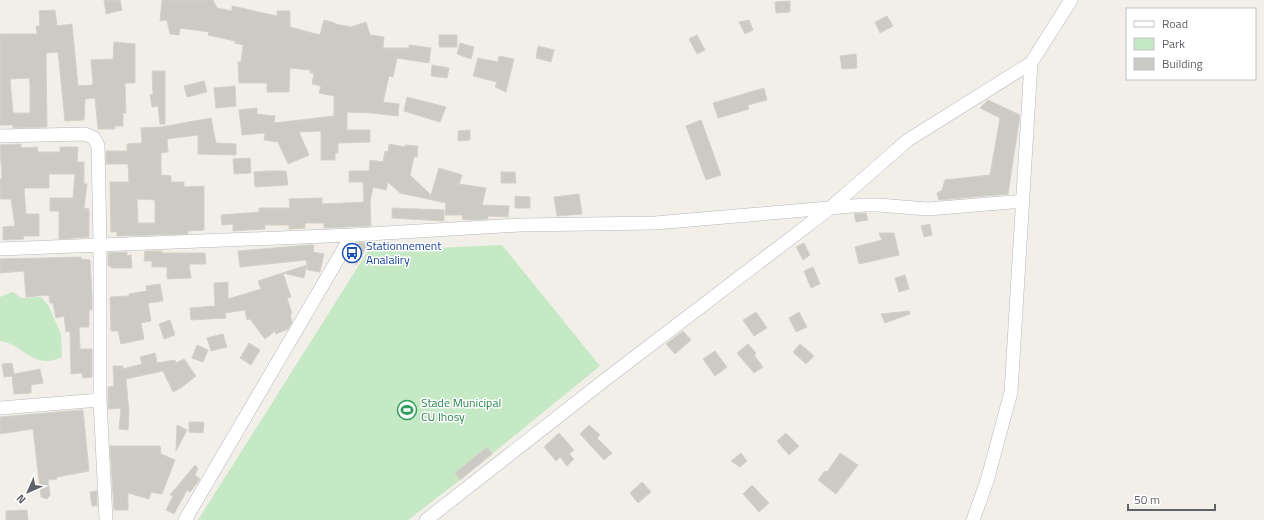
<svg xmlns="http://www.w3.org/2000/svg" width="1264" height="520" viewBox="0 0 1264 520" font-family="'Titillium Web',sans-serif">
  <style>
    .green { fill: #c5e8c5 }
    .building { fill: #cccac5; stroke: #d6d1c6; fill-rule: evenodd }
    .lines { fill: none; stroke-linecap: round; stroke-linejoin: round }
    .minor-casing { stroke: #b5b8bc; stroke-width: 14 }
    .minor { stroke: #fff; stroke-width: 13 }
    .labels { text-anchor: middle; stroke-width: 3; stroke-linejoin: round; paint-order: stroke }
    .transit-label { font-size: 12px; fill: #164399; stroke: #fff; text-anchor: start }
    .leisure-label { font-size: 12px; fill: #27864d; stroke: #fff; text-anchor: start }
  </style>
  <rect width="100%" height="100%" fill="#f1efe8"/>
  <path class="green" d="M 502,245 L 600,366 L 460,480 L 408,520 L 198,520 L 368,251 Z
    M 13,292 L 21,298 L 41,297 L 48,305 L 61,334 L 62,357 C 32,371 25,344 0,341 L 0,297 Z"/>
  <path class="building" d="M 104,0 L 120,0 L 122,10 L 106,14 Z
    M 162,0 L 213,0 L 217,8 L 232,11 L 232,6 L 277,16 L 277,11 L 290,11 L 290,27 L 320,35 L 324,20 L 335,23 L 335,24 L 351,27 L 366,22 L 370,35 L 384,37 L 383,48 L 409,48 L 409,45 L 431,48 L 429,63 L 397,58 L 393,77 L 389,76 L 383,102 L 399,104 L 398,116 L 372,113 L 347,112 L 347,130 L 370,130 L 370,142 L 338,143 L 338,153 L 335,153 L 335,160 L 321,160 L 321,131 L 299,132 L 309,155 L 288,164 L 278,142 L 264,140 L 265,133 L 242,135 L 239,110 L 257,108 L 257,114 L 275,116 L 274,123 L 334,116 L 334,96 L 319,93 L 321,86 L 312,84 L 314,73 L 310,73 L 310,70 L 290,68 L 289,92 L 267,92 L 267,83 L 239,83 L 238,62 L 241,62 L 243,45 L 235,43 L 235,41 L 208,35 L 209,32 L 180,28 L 179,35 L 170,34 L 167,20 L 160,21 Z
    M 790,1 L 790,12 L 776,13 L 775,2 Z
    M 55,10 L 57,26 L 72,24 L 78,86 L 93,85 L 91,60 L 113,59 L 114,42 L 135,44 L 135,83 L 125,83 L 126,113 L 123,113 L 123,126 L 115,126 L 115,129 L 98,129 L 95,98 L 85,99 L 84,120 L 65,121 L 58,52 L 46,53 L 47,127 L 13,128 L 13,125 L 0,125 L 0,34 L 37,34 L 36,26 L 40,26 L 39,11 ZM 29,78 L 30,83 L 30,113 L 13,113 L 10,79 Z
    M 887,16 L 893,26 L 880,33 L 875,22 Z
    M 749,20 L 753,30 L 745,34 L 739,22 Z
    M 439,35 L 457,35 L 457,47 L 439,47 Z
    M 697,35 L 705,50 L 697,54 L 689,39 Z
    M 460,43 L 474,47 L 471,59 L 457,54 Z
    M 538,46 L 554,50 L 551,62 L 536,58 Z
    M 856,54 L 857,68 L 842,69 L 840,56 Z
    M 499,56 L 514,59 L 506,92 L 495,87 L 497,82 L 473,76 L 478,58 L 498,62 Z
    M 432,65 L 449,68 L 447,78 L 431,76 Z
    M 152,71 L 165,71 L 165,124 L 160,124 L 158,106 L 152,107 L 150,95 L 153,94 Z
    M 204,81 L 207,92 L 187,97 L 184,86 Z
    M 235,86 L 236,106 L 216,108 L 214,88 Z
    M 764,88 L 767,100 L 748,105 L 749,109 L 718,118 L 713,103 Z
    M 407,97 L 446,107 L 440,122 L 404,111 Z
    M 988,100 L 1020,115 L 1008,194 L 939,200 L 937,193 L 942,190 L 945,180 L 990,175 L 1000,118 L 980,108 Z
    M 211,118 L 216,143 L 236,144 L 236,155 L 198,154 L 198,135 L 167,139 L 168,152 L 161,153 L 161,175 L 171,176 L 171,182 L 184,182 L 184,187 L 204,186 L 204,230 L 188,231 L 188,234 L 117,236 L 117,232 L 111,232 L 110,182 L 129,182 L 128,164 L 106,164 L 106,151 L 127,151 L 127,144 L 142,143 L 141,128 L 161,127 ZM 137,199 L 155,200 L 155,223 L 138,223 Z
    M 701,120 L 721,175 L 706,180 L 686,126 Z
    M 470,130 L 470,140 L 458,141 L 458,131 Z
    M 21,144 L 21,148 L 37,147 L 38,152 L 60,152 L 60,147 L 78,147 L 77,162 L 84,162 L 84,184 L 87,184 L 84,208 L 89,209 L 89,237 L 59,239 L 59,211 L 50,211 L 50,198 L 73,198 L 75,174 L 49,174 L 49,188 L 24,188 L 26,214 L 39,214 L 39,236 L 23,236 L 24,239 L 3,240 L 3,227 L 15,226 L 11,199 L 0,199 L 0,179 L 2,179 L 0,145 Z
    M 389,144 L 405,147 L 405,145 L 418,146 L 417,157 L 414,157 L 410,175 L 431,195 L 439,168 L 462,175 L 459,184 L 486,188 L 482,205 L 509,206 L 508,217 L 488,216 L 488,219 L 469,220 L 462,219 L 463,215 L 445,215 L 446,203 L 400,193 L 388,182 L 386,190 L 373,187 L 370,202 L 371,226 L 324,228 L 324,223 L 305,223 L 305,228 L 289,229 L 289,225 L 265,225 L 265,229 L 233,231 L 233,224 L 222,225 L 221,215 L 259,212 L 259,208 L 290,208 L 289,199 L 322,198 L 322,204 L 364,202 L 363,182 L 349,182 L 349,171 L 369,171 L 370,160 L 383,162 L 385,151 L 388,152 Z
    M 250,158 L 251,173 L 234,174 L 233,159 Z
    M 268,171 L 286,171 L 288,185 L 255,187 L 254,172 Z
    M 501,172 L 515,172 L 516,183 L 501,183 Z
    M 579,194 L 582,214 L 557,216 L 554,197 Z
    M 515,196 L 530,197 L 530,208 L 515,208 Z
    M 392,208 L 444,210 L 444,221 L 392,218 Z
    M 866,213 L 868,220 L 856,222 L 854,214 Z
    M 930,224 L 932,235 L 924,237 L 921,226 Z
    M 879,233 L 894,233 L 899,255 L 859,264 L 855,247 L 882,240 Z
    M 372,242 L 372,249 L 365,249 L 356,265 L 357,243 Z
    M 804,243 L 810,255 L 803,260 L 796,247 Z
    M 308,245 L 314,245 L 313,252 L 324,254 L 320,272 L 308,270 L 306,260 L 240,267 L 238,251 Z
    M 145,251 L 162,251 L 162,253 L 205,253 L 206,264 L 189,264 L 191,278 L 167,279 L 167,267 L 152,267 L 152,261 L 144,261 Z
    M 127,252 L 127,256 L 131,255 L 132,268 L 111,268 L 111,266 L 108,266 L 108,253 Z
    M 81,257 L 81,259 L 90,260 L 92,297 L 92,310 L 89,310 L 89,327 L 79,327 L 80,349 L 92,349 L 92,377 L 83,378 L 82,373 L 71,374 L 70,331 L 66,332 L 64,316 L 56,318 L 53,303 L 50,303 L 49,295 L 26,297 L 24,271 L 0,273 L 0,259 Z
    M 307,265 L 304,278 L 283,273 L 291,297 L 287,298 L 292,314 L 290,314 L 292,322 L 288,329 L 276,334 L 275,331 L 265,339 L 250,319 L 247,320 L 245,310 L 225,313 L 226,318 L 191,320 L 190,308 L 215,306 L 214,283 L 228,282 L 228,299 L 261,289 L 258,281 Z
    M 813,267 L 820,284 L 811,288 L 804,271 Z
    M 905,275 L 909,289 L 899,292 L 895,278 Z
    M 160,284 L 163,301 L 148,303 L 151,321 L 141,323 L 144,339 L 121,344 L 118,331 L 111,331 L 110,297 L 129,296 L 129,294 L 147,291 L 146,286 Z
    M 909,311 L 910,314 L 885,323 L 881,314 Z
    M 756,312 L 767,328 L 754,336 L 743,320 Z
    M 799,312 L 807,327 L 796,332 L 789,318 Z
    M 170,320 L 175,335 L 164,339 L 159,324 Z
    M 683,331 L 691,340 L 675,354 L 666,344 Z
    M 223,334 L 227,347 L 211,351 L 207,338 Z
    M 249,343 L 260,350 L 251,365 L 240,358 Z
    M 748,344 L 756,353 L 754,355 L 763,367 L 754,373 L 737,353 Z
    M 800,344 L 814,356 L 806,364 L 793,352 Z
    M 197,345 L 208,350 L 203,362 L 192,358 Z
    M 715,351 L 727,367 L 715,376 L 703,359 Z
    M 155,353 L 157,363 L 175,360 L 176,363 L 184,359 L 196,376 L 182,387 L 173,392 L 163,371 L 126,379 L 129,413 L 128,430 L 119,429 L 121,408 L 108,409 L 108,387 L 114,386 L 113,366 L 123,366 L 123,369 L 142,364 L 140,357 Z
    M 12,363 L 14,374 L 40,369 L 43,383 L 31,385 L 31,393 L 14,394 L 12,376 L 4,377 L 2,364 Z
    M 81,410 L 83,410 L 89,471 L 57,477 L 57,479 L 48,480 L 50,495 L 47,499 L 41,497 L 33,429 L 0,434 L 0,417 Z
    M 189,422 L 204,422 L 203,433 L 189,432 Z
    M 177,425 L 187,430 L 176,451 Z
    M 589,425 L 600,435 L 597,438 L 612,453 L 604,460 L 580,434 Z
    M 559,433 L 574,450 L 569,454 L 574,459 L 567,466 L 560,457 L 556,461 L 544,447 Z
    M 786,433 L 799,446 L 789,455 L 777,441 Z
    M 110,446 L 160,446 L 161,454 L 175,460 L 162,494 L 151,492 L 149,499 L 128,493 L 128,510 L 114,510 Z
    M 487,447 L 492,454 L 460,480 L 455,473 Z
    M 741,453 L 747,461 L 740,467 L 731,461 Z
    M 840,453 L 858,465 L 836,494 L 818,480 L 825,471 L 827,472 Z
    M 195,465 L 198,468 L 195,475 L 200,479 L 190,492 L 187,490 L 174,514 L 166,510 L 173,496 L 170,495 Z
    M 642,482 L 651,492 L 638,503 L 630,493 Z
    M 752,485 L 769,503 L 759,512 L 743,494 Z
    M 97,491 L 97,506 L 92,506 L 90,492 Z
    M 27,510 L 28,520 L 6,520 L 6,511 Z"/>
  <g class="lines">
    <defs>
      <path id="minor" d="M 0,136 L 85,134 L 94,138 L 98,146 L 100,243 L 100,400 L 106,520
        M 0,249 L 352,235 L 520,225 L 655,223 L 864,205 L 878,205 L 928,209 L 1023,201
        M 0,408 L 100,400
        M 185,520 L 352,235
        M 426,520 L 610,376 L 829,209 L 908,140 L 1031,63 L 1071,0
        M 973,520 L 987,481 L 1011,392 L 1031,63"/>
    </defs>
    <use href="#minor" class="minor-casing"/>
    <use href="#minor" class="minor"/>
  </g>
  <defs>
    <symbol id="bus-ring" viewBox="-11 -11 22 22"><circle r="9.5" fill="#fff" stroke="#1a4fb4" stroke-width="1.5"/><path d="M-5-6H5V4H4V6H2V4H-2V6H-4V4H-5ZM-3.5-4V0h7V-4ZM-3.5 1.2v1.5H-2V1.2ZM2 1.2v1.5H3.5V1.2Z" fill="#1a4fb4"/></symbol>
    <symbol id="stadium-ring" viewBox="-11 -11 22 22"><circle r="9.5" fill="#fff" stroke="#2e9e5b" stroke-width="1.5"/><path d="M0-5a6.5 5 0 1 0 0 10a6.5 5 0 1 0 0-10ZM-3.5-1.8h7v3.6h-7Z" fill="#2e9e5b"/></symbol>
  </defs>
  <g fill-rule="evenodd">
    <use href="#bus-ring" x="341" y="242" width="22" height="22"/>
    <use href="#stadium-ring" x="396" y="399" width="22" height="22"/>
  </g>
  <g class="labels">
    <g class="transit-label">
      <text x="366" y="250">Stationnement<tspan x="366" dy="14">Analaliry</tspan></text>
    </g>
    <g class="leisure-label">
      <text x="421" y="407">Stade Municipal<tspan x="421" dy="14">CU Ihosy</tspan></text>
    </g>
  </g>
  <rect x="1126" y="8" width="130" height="72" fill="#ffffff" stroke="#bfc1c3"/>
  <rect x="1134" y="21" width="20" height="6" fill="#ffffff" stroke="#bfc1c3"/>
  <text x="1162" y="28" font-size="12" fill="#5f6368">Road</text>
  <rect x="1134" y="38" width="20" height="12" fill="#c5e8c5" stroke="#bfc1c3"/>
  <text x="1162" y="48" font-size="12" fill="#5f6368">Park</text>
  <rect x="1134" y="58" width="20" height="12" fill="#cccac5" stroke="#bfc1c3"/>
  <text x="1162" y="68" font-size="12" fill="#5f6368">Building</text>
  <g transform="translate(28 492) rotate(225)" stroke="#ffffff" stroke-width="3" paint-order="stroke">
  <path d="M0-3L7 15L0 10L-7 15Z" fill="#5f6368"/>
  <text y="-6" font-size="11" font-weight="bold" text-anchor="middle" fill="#5f6368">N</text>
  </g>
  <path d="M1128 504v6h87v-6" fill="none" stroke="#5f6368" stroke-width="2"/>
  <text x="1134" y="504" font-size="12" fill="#5f6368" stroke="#ffffff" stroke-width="3" paint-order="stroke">50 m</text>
</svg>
